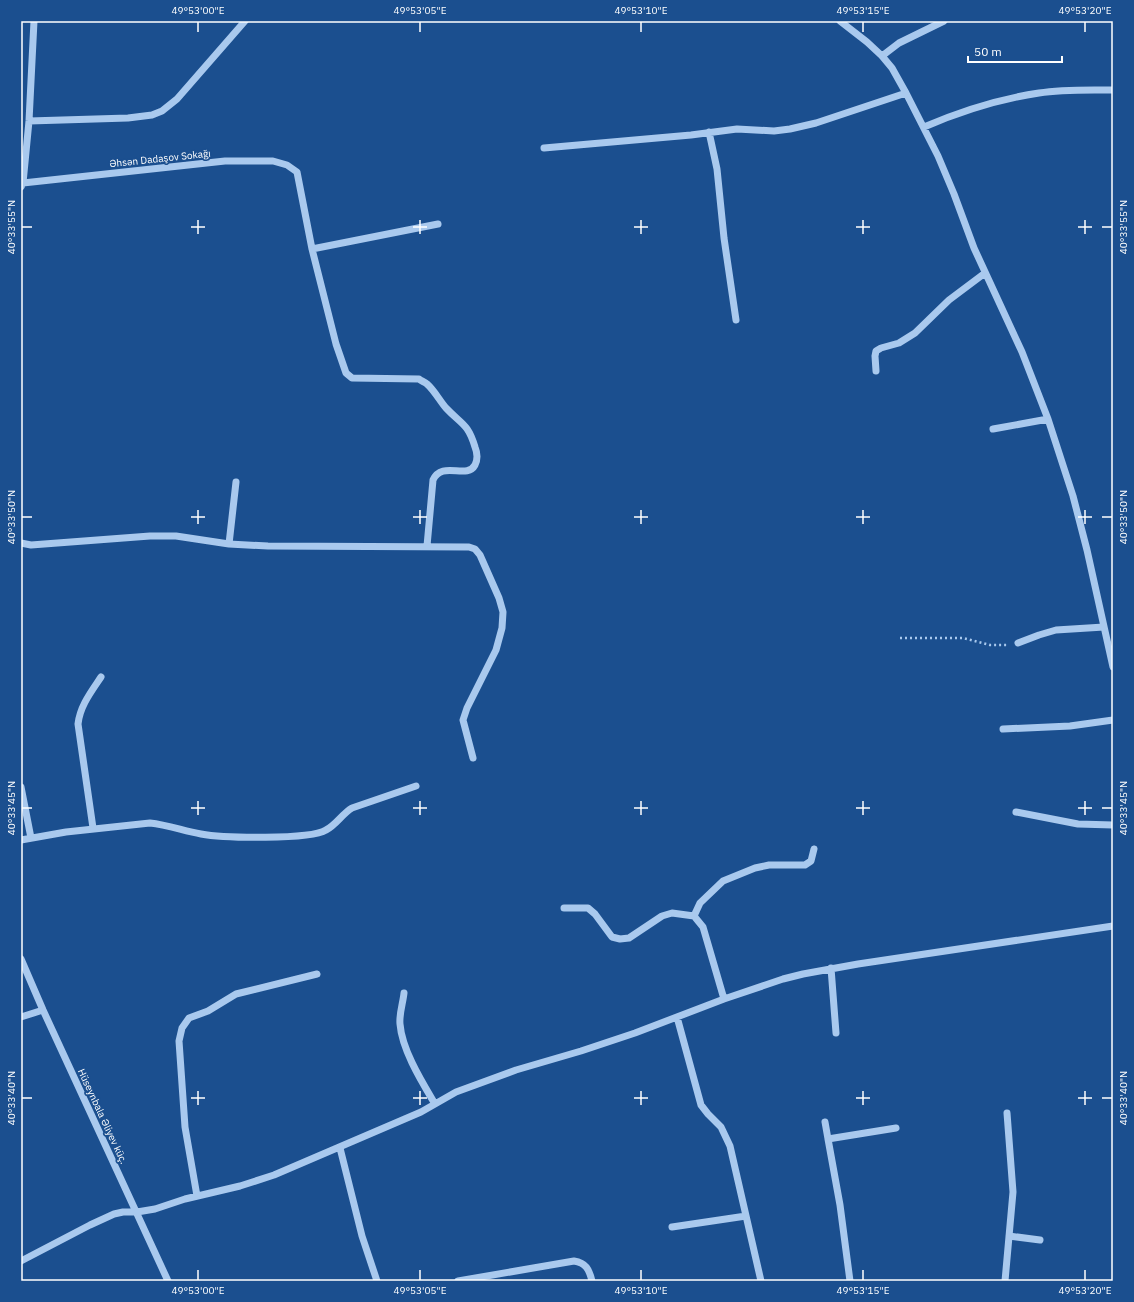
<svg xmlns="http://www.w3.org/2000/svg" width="1134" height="1302" viewBox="0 0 1134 1302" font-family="'IBM Plex Sans',sans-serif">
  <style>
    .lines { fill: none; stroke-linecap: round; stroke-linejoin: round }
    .path { stroke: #a9c9ee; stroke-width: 2.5; stroke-dasharray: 2 3; stroke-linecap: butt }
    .minor { stroke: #a9c9ee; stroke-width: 7 }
    .ticks { fill: none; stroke: #fff; stroke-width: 1.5 }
    .labels { text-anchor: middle; stroke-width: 3.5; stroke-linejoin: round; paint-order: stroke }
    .street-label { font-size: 10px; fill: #fff; stroke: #1b4f8f }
    .neatline { fill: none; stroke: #fff; stroke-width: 1.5 }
    .ticks-label { font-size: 10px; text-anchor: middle; fill: #fff }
  </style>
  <rect width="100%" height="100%" fill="#1b4f8f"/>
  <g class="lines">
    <path class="path" d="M 900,638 L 963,638 L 990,645 L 1009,645"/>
    <path class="minor" d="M 840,21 L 867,42 L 882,56 L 892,68 L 906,93 L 938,156 L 954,194 L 974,248 L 1022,352 L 1048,419 L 1073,496 L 1087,550 L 1113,667
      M 882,56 L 899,43 L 944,21
      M 29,121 L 128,118 L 152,115 L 162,111 L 177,99 L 245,21
      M 924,127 C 961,111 999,99 1039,93 C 1063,89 1089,90 1113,90
      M 709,132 L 717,169 L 724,238 L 736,320
      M 544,148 L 691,135 L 737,129 L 774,131 L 790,129 L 816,123 L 906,93
      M 23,183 L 225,161 L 273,161 L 287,165 L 297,172 L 312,249 L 336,344 L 346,373 L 352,378 L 419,379 C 421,381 425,382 427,384 C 434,390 440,401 446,408 C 461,424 468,423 475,447 C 477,452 478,459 475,465 C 467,480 442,460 433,480 L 427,546
      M 21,187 L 23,183 L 29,121 L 34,21
      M 312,249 L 438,224
      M 876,371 L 875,356 L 876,351 L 881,348 L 899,343 L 915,333 L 949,300 L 985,273
      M 993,429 L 1048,419
      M 21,543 L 31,545 L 150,536 L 176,536 L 229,544 L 268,546 L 469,547 L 475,549 L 480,555 L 499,598 L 503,612 L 502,628 L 496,650 L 467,708 L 463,720 L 473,758
      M 229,544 L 236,482
      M 1018,643 L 1039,635 L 1056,630 L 1104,627
      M 1003,729 L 1070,726 L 1113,720
      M 21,787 L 31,838
      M 1016,812 L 1078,824 L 1113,825
      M 93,828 L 78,724 C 80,706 91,692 101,677
      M 21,840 L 66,832 L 150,823 C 168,825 184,831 201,834 C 222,838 310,840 326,830 C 336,825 342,814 352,808 L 416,786
      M 564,908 L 588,908 L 595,914 L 612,937 L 620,939 L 629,938 L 662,916 L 672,913 L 694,916 L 703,927 L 724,999
      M 694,916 L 700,903 L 723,881 L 755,868 L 769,865 L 805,865 L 811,861 L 814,849
      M 21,959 L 43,1010 L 168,1281
      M 831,968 L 836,1033
      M 404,993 C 403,1003 399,1014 400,1024 C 402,1050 422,1082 435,1104
      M 21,1017 L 43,1010
      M 677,1017 L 701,1105 L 708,1114 L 721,1127 L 730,1146 L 761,1281
      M 825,1122 L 828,1139
      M 340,1148 L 362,1236 L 377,1281
      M 197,1196 L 185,1127 L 179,1041 L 182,1028 L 189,1018 L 208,1011 L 236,994 L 317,974
      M 672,1227 L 746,1216
      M 1009,1236 L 1040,1240
      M 21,1261 L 90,1225 L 114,1214 L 123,1212 L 137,1212 L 155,1209 L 185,1199 L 240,1186 L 274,1175 L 421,1112 L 456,1092 L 516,1070 L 581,1051 L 635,1033 L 724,999 L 783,979 L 803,974 L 858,964 L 1113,926
      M 458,1281 L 574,1261 C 586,1263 589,1269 592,1281
      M 850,1281 L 840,1205 L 828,1139 L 896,1128
      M 1005,1281 L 1013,1192 L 1007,1113"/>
  </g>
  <path class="ticks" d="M 198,22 L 198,32M 420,22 L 420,32M 641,22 L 641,32M 863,22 L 863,32M 1085,22 L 1085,32M 198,220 L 198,234M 420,220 L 420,234M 641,220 L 641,234M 863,220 L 863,234M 1085,220 L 1085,234M 22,227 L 32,227M 191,227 L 205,227M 413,227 L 427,227M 634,227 L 648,227M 856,227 L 870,227M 1078,227 L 1092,227M 1102,227 L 1112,227M 198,510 L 198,524M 420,510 L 420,524M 641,510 L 641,524M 863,510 L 863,524M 1085,510 L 1085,524M 22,517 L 32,517M 191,517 L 205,517M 413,517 L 427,517M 634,517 L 648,517M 856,517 L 870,517M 1078,517 L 1092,517M 1102,517 L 1112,517M 198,801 L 198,815M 420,801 L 420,815M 641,801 L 641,815M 863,801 L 863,815M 1085,801 L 1085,815M 22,808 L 32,808M 191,808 L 205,808M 413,808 L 427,808M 634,808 L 648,808M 856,808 L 870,808M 1078,808 L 1092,808M 1102,808 L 1112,808M 198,1091 L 198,1105M 420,1091 L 420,1105M 641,1091 L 641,1105M 863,1091 L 863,1105M 1085,1091 L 1085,1105M 22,1098 L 32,1098M 191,1098 L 205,1098M 413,1098 L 427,1098M 634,1098 L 648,1098M 856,1098 L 870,1098M 1078,1098 L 1092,1098M 1102,1098 L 1112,1098M 198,1270 L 198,1280M 420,1270 L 420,1280M 641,1270 L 641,1280M 863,1270 L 863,1280M 1085,1270 L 1085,1280"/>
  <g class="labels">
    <g class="street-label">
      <text transform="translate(160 158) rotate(-6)" y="4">Əhsən Dadaşov Sokağı</text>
      <text transform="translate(103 1116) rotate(65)" y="4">Hüseynbala Əliyev küç.</text>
    </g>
  </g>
  <rect width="1134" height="1302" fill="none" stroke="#1b4f8f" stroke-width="44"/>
  <path d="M968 56v6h94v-6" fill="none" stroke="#ffffff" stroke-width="2"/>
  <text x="974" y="56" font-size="12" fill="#ffffff" stroke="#1b4f8f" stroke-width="3" paint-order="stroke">50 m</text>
  <rect x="22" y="22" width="1090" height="1258" class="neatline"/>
  <g class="ticks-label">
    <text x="198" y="14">49°53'00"E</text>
    <text x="420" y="14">49°53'05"E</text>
    <text x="641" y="14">49°53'10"E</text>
    <text x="863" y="14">49°53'15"E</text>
    <text x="1085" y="14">49°53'20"E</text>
    <text transform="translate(11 227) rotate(-90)" y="4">40°33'55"N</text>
    <text transform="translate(1123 227) rotate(-90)" y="4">40°33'55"N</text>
    <text transform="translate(11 517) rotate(-90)" y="4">40°33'50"N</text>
    <text transform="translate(1123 517) rotate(-90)" y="4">40°33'50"N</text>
    <text transform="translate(11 808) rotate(-90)" y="4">40°33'45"N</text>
    <text transform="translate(1123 808) rotate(-90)" y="4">40°33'45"N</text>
    <text transform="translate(11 1098) rotate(-90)" y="4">40°33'40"N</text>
    <text transform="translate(1123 1098) rotate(-90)" y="4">40°33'40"N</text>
    <text x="198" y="1294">49°53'00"E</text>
    <text x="420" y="1294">49°53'05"E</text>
    <text x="641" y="1294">49°53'10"E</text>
    <text x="863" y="1294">49°53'15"E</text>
    <text x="1085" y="1294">49°53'20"E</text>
  </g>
</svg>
